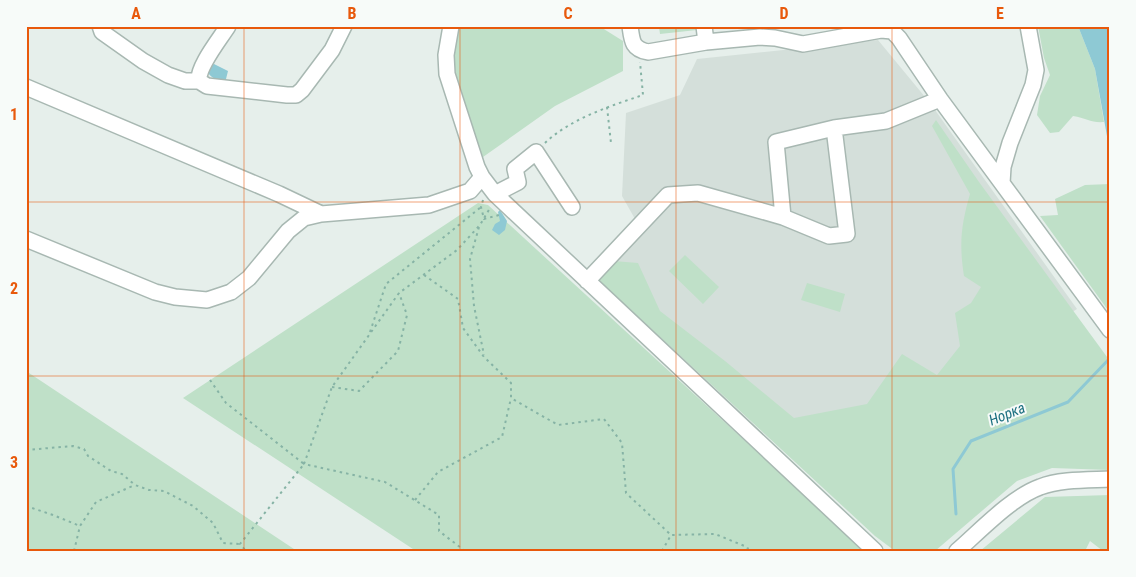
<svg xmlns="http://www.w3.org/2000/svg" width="1136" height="577" viewBox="0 0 1136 577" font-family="'Roboto Condensed',sans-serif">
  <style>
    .built { fill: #d4dfda }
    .green { fill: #bfe0c8 }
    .water { fill: #8ec9d4 }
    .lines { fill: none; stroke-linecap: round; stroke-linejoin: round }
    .stream { stroke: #8ec9d4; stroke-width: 3 }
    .minor-casing { stroke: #a8b8b2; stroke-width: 18 }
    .path { stroke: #86b3a5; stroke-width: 2; stroke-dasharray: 2.5 4; stroke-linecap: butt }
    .minor { stroke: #fff; stroke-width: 15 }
    .grid { fill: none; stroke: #e8590c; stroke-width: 1; stroke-opacity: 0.55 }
    .labels { text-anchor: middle; stroke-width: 4; stroke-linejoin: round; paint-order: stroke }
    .water-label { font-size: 15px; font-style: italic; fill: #1c6f80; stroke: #f7fbf9 }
    .neatline { fill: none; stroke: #e8590c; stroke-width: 2 }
    .grid-label { font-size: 16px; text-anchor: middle; font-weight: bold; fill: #e8590c }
  </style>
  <rect width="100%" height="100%" fill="#e6efeb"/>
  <path class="built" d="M 878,40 L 930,103 L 1077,309 L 857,449 L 788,447 L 598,276 L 635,219 L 622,196 L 626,113 L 680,95 L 697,59 Z"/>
  <path class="green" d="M 456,26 L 599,26 L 623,41 L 623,71 L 555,106 L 483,157 L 462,104 L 451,49 Z
    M 667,26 L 696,26 L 697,30 L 660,34 L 659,27 Z
    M 1038,26 L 1078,26 L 1095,69 L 1104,122 C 1091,123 1086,118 1073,116 L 1059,132 L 1050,133 L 1037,115 L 1040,96 L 1050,75 L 1044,58 Z
    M 936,120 L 979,182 L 1110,361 L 1110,470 L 1052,468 L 1017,481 L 935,551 L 895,551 L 875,536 L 592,274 L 601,260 L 638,263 L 660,311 L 725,361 L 794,418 L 867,404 L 902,354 L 937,375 L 960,346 L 955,313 L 971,303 L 981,287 L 964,276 C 959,244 961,225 970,194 L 932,126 Z
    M 1110,184 L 1110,313 L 1040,216 L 1058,215 L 1055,199 L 1085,185 Z
    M 478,203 L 488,205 L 865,551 L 416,551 L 183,398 Z
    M 685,255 L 719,287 L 703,304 L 669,271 Z
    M 807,283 L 845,294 L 840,312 L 801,300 Z
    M 26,371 L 297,551 L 26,551 Z
    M 1110,495 L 1110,551 L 1103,551 L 1090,541 L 1085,551 L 980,551 L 1045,497 Z"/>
  <path class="water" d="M 1078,26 L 1107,26 L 1110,31 L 1110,153 L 1095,69 Z
    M 214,64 L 228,71 L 226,79 C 220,82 210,78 208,72 L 210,66 Z
    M 500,210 L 507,221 L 505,230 L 499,235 L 492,230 L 495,224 L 500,221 L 498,212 Z"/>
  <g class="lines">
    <path class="stream" d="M 956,514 L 953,469 L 971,441 L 1068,402 L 1110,358"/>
    <defs>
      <path id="minor" d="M 100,26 L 102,32 L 143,61 L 168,75 L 185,81 L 199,81 L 207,86 L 287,95 L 296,95 L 302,90 L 332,50 L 344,26
        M 451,26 L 446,55 L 447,74 L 477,167 L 482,177 L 495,194 L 875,551
        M 630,26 C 632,41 632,49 648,52 L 706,42 L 760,37 L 775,38 L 803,44 L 881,30 L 892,31 L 899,38 L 940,99 L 1110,330
        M 704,26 L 706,42
        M 199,81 C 197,67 220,39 228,26
        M 26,87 L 279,194 L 321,214
        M 1002,183 L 1003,167 L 1010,143 L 1033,85 L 1036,70 L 1028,26
        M 495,194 L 518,182 L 515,169 L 536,152 L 572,207
        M 783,217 L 829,236 L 847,234 L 834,128
        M 26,239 L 155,292 L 175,297 L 207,300 L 231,292 L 249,278 L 288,231 L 304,218 L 321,214 L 429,205 L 470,191 L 482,177
        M 587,281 L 668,195 L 698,193 L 783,217 L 776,142 L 834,128 L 886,121 L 940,99
        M 957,551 C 980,531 1012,497 1040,487 C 1060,479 1089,480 1110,479"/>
    </defs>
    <use href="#minor" class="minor-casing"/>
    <path class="path" d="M 607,107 L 611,143
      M 545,143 C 570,119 610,106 643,95 L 640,62
      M 483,200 L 481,207 L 484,219 L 499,215
      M 479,227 L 470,259 L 474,306 L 484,355
      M 424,275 L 458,299 L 463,328 L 484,357 L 511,383 L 511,398 L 558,425 L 604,419 L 622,443 L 626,493 L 671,535
      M 370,332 L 386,284 L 481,207
      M 210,380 L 226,403 L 304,464 L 240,544 L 246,551
      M 332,387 L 359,391 L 398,351 L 407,315 L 399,293
      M 26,450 L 73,446 L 84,449 L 88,456 L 111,471 L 122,474 L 135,485 L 149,490 L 164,491 L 193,506 L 213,523 L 223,543 L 240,544
      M 415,500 L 438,472 L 502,437 L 511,398
      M 26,506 L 53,515 L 80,526
      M 74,551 L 80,526 L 96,502 L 135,485
      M 465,551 L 439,531 L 439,515 L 385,482 L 304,464 L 332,387 L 399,293 L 457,250 L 480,225 L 490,208
      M 662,551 L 671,535 L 715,534 L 747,547 L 749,551"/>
    <use href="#minor" class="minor"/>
  </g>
  <path class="grid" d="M 244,26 L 244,551M 460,26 L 460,551M 676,26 L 676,551M 892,26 L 892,551M 26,202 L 1110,202M 26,376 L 1110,376"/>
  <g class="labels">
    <g class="water-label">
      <text transform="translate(1007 414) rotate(-22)" y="5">Норка</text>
    </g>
  </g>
  <rect width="1136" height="577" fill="none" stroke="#f7fbf9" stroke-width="55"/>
  <rect x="28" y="28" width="1080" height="522" class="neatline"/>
  <g class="grid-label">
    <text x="136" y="19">A</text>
    <text x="352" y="19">B</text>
    <text x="568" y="19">C</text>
    <text x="784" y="19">D</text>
    <text x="1000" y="19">E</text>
    <text x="14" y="120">1</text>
    <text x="14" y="294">2</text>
    <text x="14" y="468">3</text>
  </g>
</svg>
